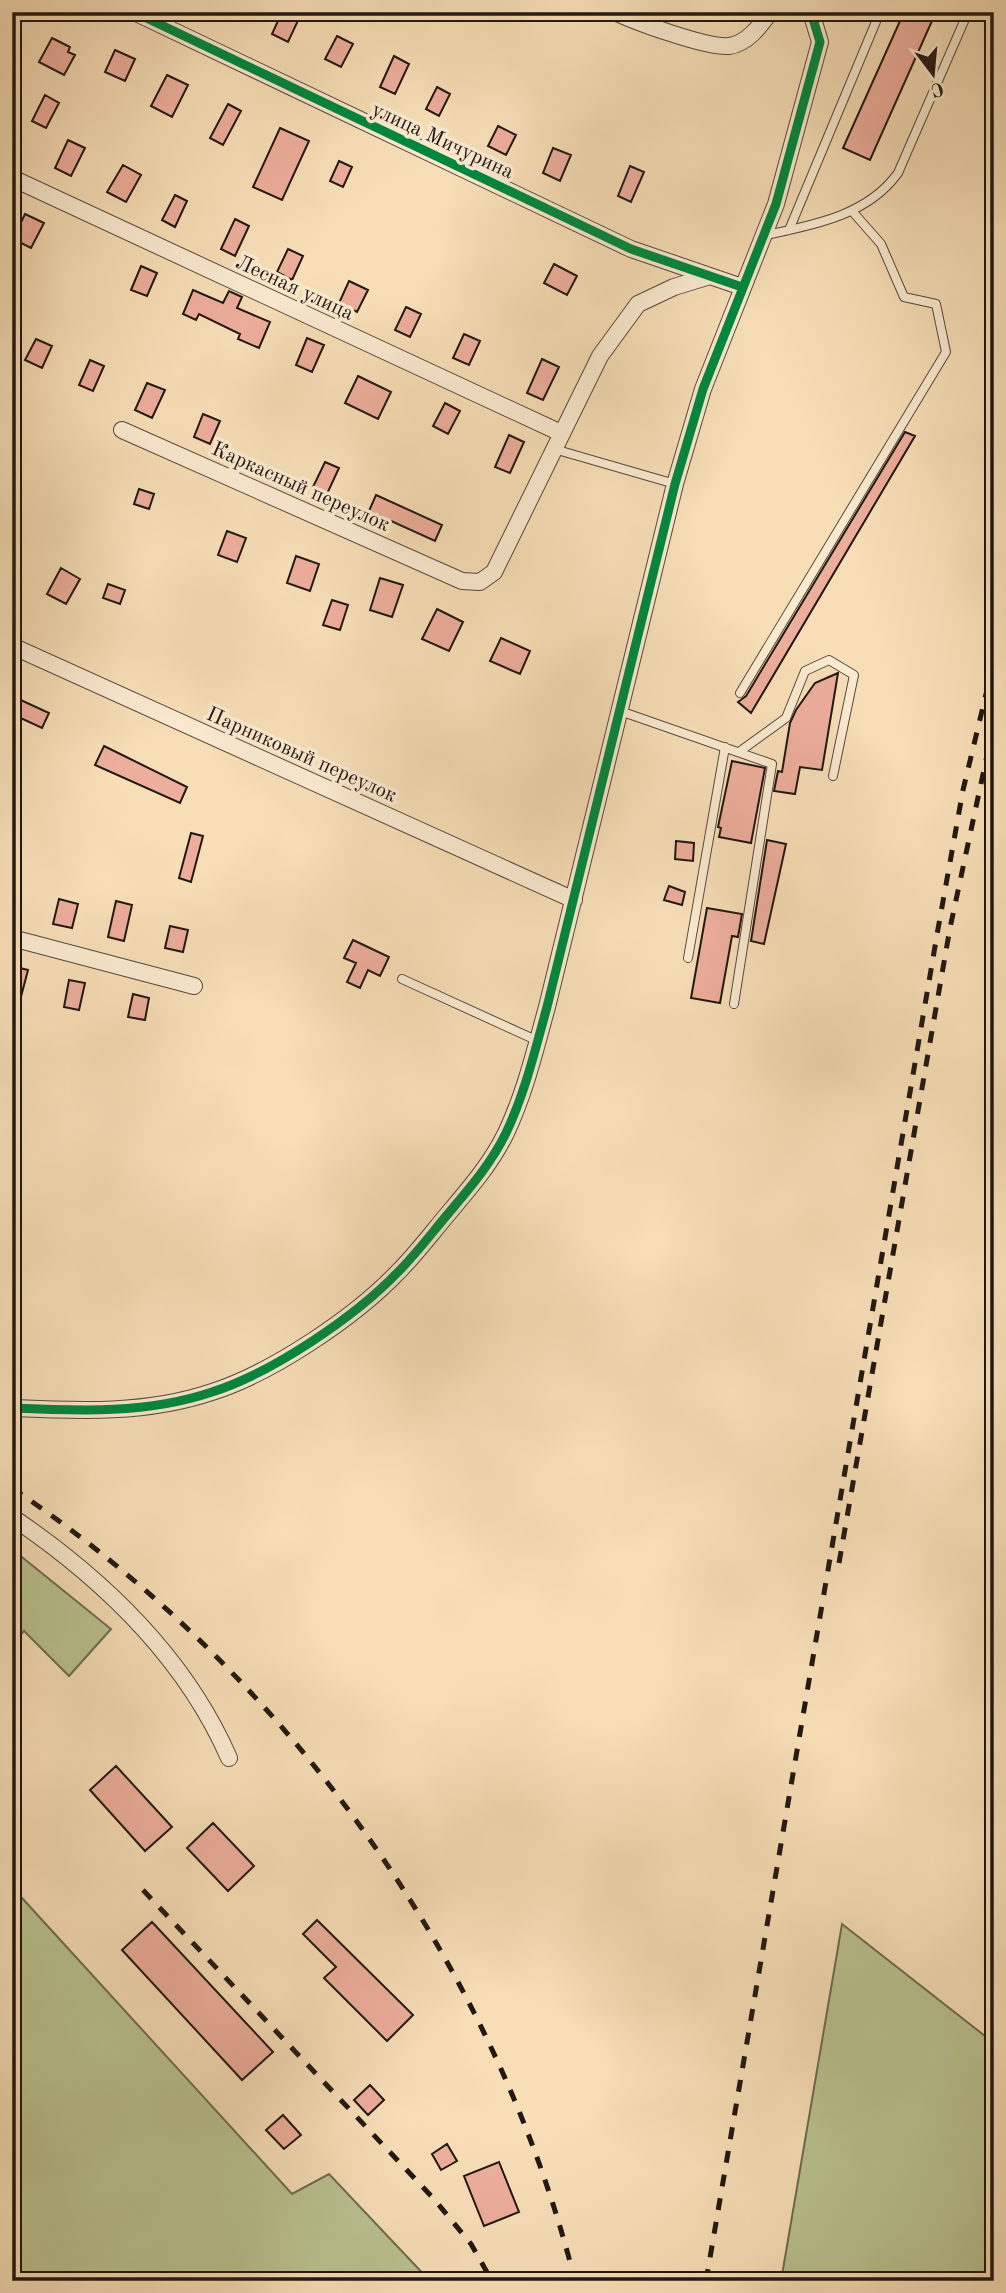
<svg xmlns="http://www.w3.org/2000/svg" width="1006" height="2293" viewBox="0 0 1006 2293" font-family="'Old Standard TT',serif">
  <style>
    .green { fill: #b9c290; stroke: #6e6c51; stroke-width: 2 }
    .building { fill: #edae9c; stroke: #221712; stroke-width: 2 }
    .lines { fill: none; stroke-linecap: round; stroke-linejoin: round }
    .lane-casing { stroke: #57493b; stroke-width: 10 }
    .street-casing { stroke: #57493b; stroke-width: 18 }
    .lane { stroke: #faead0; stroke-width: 8 }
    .street { stroke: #faead0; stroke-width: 16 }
    .rail { stroke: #221712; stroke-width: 5; stroke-dasharray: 12 12; stroke-linecap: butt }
    .cycleway-casing { stroke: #faead0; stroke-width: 13 }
    .cycleway { stroke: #00873e; stroke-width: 9 }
    .labels { text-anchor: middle; stroke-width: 7; stroke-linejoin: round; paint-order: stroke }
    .street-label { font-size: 21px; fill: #221712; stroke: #faead0 }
  </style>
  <rect width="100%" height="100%" fill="#f7deb7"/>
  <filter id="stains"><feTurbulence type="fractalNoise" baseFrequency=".00286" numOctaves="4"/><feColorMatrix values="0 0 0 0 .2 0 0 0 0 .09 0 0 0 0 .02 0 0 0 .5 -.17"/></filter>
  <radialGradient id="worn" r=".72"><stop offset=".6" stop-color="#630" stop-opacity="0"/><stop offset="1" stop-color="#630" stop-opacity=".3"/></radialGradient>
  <path class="green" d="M 12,1549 L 111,1629 L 69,1676 L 24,1631 L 12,1643 Z
    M 12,1887 L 292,2194 L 329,2174 L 430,2281 L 12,2281 Z
    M 842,1924 L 985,2036 L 989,2281 L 781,2281 Z"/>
  <path class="building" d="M 282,12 L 302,12 L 288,42 L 272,34 Z
    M 904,12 L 936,12 L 870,160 L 843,148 Z
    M 337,36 L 353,44 L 341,67 L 325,59 Z
    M 52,38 L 70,47 L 68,52 L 75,55 L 64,75 L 39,62 Z
    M 115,50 L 135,59 L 125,81 L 105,72 Z
    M 394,56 L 409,64 L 395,94 L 380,87 Z
    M 167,75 L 188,85 L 172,117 L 151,106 Z
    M 437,87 L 450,94 L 439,116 L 426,109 Z
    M 45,95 L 59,103 L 46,128 L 32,121 Z
    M 228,104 L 241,111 L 223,145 L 210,138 Z
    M 498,126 L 516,135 L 506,155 L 488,146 Z
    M 280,128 L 309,141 L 282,200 L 253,187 Z
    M 68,140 L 85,148 L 71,176 L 55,168 Z
    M 553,148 L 571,155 L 560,181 L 543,173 Z
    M 339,161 L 352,167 L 343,187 L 330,181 Z
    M 123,165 L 141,175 L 126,202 L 107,192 Z
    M 630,166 L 644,172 L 631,202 L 618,196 Z
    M 175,195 L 187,201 L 175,227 L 162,220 Z
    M 25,214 L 44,223 L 31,248 L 13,239 Z
    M 235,219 L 249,226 L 235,256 L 221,249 Z
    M 288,249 L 303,256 L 292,280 L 277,272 Z
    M 554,264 L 577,276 L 567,295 L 544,283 Z
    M 141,266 L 157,273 L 147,296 L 131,290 Z
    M 349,281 L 368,290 L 357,312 L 339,303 Z
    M 193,290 L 223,303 L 229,291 L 242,297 L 237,308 L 270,322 L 259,348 L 238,339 L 240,334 L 199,314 L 196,320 L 183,314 Z
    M 406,307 L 421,314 L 410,337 L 395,330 Z
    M 464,334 L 480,341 L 469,365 L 453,358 Z
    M 307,338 L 324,345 L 312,372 L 296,365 Z
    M 36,339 L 52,346 L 42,368 L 25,360 Z
    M 542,359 L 559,367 L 543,400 L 527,393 Z
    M 90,360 L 104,366 L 93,391 L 79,385 Z
    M 358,376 L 391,392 L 378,419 L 345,403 Z
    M 147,383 L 165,390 L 152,418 L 135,410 Z
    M 445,403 L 460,411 L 448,434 L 433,426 Z
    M 203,414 L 220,421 L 210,444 L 194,437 Z
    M 905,432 L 915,436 L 751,713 L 738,702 L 746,696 Z
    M 509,435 L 524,442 L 510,473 L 495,467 Z
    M 325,462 L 339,468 L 327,494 L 313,487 Z
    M 139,489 L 154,494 L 149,509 L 134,504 Z
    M 376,495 L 442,525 L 435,541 L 369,511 Z
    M 227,531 L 246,538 L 237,562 L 218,555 Z
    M 296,556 L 319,564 L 310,591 L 287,583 Z
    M 61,568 L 80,579 L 66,604 L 47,594 Z
    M 380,578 L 403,585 L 392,617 L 370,610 Z
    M 108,584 L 125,590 L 120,604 L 103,598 Z
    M 332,600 L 348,605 L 340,630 L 323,625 Z
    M 437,609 L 463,622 L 449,651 L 422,639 Z
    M 501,638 L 530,651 L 520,674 L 490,661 Z
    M 838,673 L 822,770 L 800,767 L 795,794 L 774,791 L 778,771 L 782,772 L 790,723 L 796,710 L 815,683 Z
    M 12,696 L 49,713 L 42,728 L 12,714 Z
    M 104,746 L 187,787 L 180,803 L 95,765 Z
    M 732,761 L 765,768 L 751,843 L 719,837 L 721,828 L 718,827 Z
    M 191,833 L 203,836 L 191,882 L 179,878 Z
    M 767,840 L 786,844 L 764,944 L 751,941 Z
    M 676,841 L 694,843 L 693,861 L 675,859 Z
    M 669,886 L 685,892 L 682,905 L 664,900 Z
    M 59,899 L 78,904 L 72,928 L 53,924 Z
    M 116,901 L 132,905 L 124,941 L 108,937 Z
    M 707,908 L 742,914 L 738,937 L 732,936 L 720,1003 L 691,998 Z
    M 170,926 L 188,930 L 183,952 L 165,948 Z
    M 353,940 L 389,957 L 380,976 L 368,970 L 360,988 L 347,982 L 356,963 L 344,958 Z
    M 12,966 L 28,970 L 17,1012 L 12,1012 Z
    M 69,980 L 85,983 L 79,1010 L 64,1007 Z
    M 133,994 L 149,998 L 145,1020 L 128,1017 Z
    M 116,1766 L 172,1827 L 145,1851 L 90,1790 Z
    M 213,1823 L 254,1866 L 228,1891 L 187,1848 Z
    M 317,1920 L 413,2015 L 387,2041 L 324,1978 L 336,1967 L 303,1934 Z
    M 152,1922 L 273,2052 L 242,2080 L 122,1950 Z
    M 370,2085 L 384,2100 L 368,2115 L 354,2100 Z
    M 283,2115 L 301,2135 L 284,2149 L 266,2130 Z
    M 447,2144 L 457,2161 L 441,2170 L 432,2154 Z
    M 499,2162 L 519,2212 L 484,2226 L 464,2176 Z"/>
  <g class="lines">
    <defs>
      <path id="lane" d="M 789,230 L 880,12
        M 766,235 C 814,225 868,215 898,173 L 968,12
        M 554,449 L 675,484
        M 740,693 L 946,352 L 936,304 L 904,297 L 881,244 L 852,211
        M 620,711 L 772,764 L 734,1004
        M 739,752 L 786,718 L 805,671 L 829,660 L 854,675 L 833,776
        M 688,958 L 725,747
        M 402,979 L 538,1041"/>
      <path id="street" d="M 134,12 L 631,249 L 742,287
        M 615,12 C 636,22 707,48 729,46 C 747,44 761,25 770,12
        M 12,178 L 561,433
        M 122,430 L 462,581 L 480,582 L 494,572 L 600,356 L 638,304 L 674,287 L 710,276
        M 12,646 L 574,900
        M 12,938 L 194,986
        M 12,1408 C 80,1411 147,1414 212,1392 C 272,1373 355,1317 398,1272 C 416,1254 431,1234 447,1215 C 468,1190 491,1164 506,1133 C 525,1093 535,1050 547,1007 L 675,484 L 703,389 L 776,204 L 820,42 L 811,12
        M 12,1517 C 102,1578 185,1657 229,1758"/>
    </defs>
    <use href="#lane" class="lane-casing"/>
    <use href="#street" class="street-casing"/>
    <use href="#lane" class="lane"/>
    <use href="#street" class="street"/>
    <path class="rail" d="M 12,1488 C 284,1670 495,1963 575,2281
      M 839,1563 L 950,928 L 994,723
      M 143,1890 L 434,2199 L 471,2244 L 492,2281
      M 706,2281 L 938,929 L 963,790 L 994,661"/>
    <defs>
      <path id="cycleway" d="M 134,12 L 631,249 L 742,287
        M 12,1408 C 80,1411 147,1414 212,1392 C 272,1373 355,1317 398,1272 C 416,1254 431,1234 447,1215 C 468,1190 491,1164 506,1133 C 525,1093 535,1050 547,1007 L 675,484 L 703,389 L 776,204 L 820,42 L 811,12"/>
    </defs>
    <use href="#cycleway" class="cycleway-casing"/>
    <use href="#cycleway" class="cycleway"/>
  </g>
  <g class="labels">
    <g class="street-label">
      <text transform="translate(443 140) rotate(25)" y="7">улица Мичурина</text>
      <text transform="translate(295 287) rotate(25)" y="7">Лесная улица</text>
      <text transform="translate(301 486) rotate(24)" y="7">Каркасный переулок</text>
      <text transform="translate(302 754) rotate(24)" y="7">Парниковый переулок</text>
    </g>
  </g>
  <rect width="1006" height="2293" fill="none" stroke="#f7deb7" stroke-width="42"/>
  <rect x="14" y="14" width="978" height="2265" fill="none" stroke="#221712" stroke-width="3.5"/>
  <rect x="21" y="21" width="964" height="2251" fill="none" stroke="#221712" stroke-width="2"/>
  <g transform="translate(933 74) rotate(164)" stroke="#faead0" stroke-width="5" paint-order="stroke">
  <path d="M0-5L12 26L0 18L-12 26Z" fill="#221712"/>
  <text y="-10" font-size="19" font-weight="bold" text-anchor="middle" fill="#221712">С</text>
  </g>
  <rect width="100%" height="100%" filter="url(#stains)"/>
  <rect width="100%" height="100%" fill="url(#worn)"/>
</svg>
